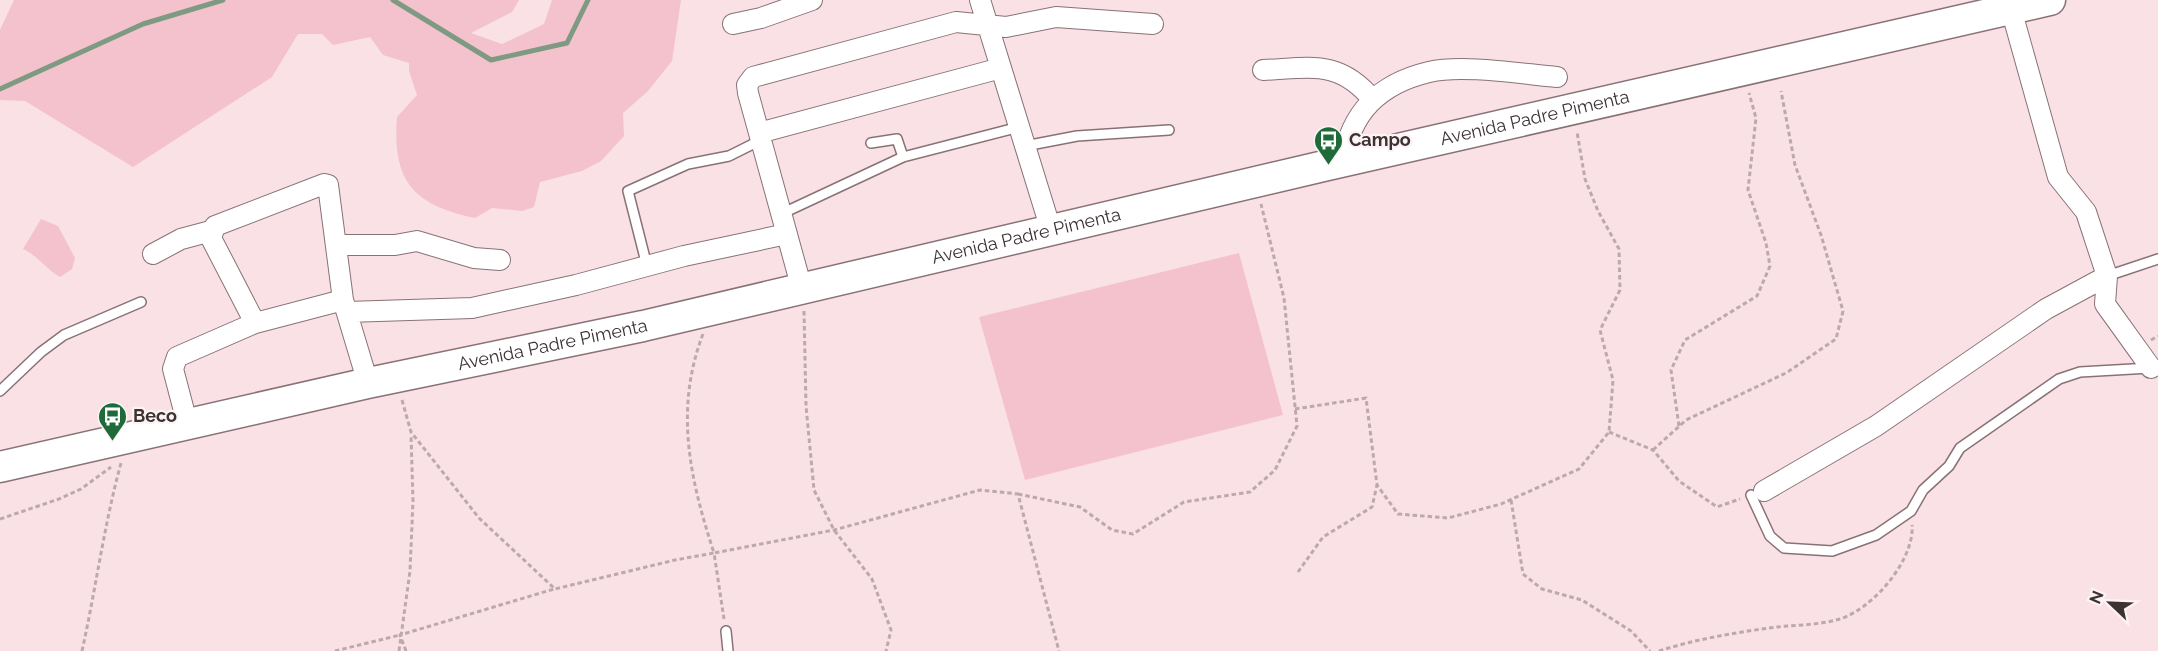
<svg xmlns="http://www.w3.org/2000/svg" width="2158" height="651" viewBox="0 0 2158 651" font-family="Raleway,sans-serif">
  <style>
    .green { fill: #f3c2cc }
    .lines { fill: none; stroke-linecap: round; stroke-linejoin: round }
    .stream { stroke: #7f9a83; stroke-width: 5 }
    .service-casing { stroke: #887276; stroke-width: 12 }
    .minor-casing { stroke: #887276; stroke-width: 22 }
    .primary-casing { stroke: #887276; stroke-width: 33 }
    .path { stroke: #bda9ad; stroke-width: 3; stroke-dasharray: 4.5 3; stroke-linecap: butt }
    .service { stroke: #fff; stroke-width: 9 }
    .minor { stroke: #fff; stroke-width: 20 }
    .primary { stroke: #fff; stroke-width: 30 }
    .labels { text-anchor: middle; stroke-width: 4.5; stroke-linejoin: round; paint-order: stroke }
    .street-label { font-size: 18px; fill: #3c3234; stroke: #fdf3f5 }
    .poi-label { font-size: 18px; font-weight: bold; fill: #3c3234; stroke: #fdf3f5; text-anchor: start }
  </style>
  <rect width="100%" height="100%" fill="#fae1e6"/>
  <path class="green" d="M 14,0 L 519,0 L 512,12 L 471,33 L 502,44 L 544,24 L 552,0 L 681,0 L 672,61 L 648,91 L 623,113 L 624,136 L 601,161 L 582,171 L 540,182 L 534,207 L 522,211 L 492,208 L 475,218 C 413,205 392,181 397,117 L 417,95 L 409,71 L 409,63 L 383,55 L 370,37 L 333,45 L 322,34 L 298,34 L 272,77 L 133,167 L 25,101 L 0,100 L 0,30 Z
    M 41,219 L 58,226 L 75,258 L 72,269 L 60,277 C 46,269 38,256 23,249 Z
    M 1239,253 L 1283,415 L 1025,480 L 979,317 Z"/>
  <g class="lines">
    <path class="stream" d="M 393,0 L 491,60 L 567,43 L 588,0
      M 0,89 L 143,24 L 223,0"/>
    <defs>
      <path id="service" d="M 871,143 L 897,139 L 903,157
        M 1025,146 L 1077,136 L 1169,130
        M 781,214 L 903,157 L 1019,127
        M 647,266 L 628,191 L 688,164 L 729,156 L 761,140
        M 2107,276 L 2158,259
        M 0,391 L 41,352 L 64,335 L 141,302
        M 1751,495 L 1770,536 L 1784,548 L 1832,551 L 1876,535 L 1911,511 L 1923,490 L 1949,466 L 1960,448 L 2059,379 L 2080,372 L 2150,368
        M 726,631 L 728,651"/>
      <path id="minor" d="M 980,0 L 1051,230
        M 2012,0 L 2011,9 L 2058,177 L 2086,212 L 2107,276 L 2105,304 L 2151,368
        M 733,24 L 761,18 L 812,0
        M 1263,70 C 1311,68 1339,59 1373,100
        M 759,133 L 1001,68
        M 1343,161 C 1351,112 1379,84 1429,72 C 1462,64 1522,74 1557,77
        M 337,245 L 395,245 L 417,241 L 474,258 L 500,260
        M 153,254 L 181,239 L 211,231
        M 802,289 L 748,93 L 747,85 L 753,77 L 956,22 L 1006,27 L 1056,17 L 1153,24
        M 347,312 L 472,308 L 576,285 L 684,256 L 787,234
        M 255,323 L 211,238 L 215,226 L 324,184 L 328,185 L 343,300 L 368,383
        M 188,426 L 173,369 L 177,357 L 255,323 L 343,300
        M 1764,491 L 1876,426 L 2046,309 L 2107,276"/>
      <g id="primary">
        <path id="s1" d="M 0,467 L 368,383 L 643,326 L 1328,165 L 2050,0"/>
      </g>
    </defs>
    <use href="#service" class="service-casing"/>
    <use href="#minor" class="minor-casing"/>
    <use href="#primary" class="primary-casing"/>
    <path class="path" d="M 804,311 L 806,406 L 814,490 L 834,530 L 872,579 L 891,630 L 886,651
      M 703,334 C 674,410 690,479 714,553 L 834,530 L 980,490 L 1018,494 L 1059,651
      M 2151,340 L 2158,336
      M 402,400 L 411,432 L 479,518 L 555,589 L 675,560 L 714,553 L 724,619
      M 1295,409 L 1366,398 L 1377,485 L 1398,514 L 1448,518 L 1501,504 L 1579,469 L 1609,432 L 1613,380 L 1600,330 L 1620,290 L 1619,249 L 1598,211 L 1585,179 L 1577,132
      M 1679,426 L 1671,370 L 1685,340 L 1757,296 L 1770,266 L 1766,243 L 1748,190 L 1756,118 L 1749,93
      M 1609,432 L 1653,450 L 1679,481 L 1717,507 L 1740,499
      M 1653,450 L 1686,420 L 1786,373 L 1836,339 L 1843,311 L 1821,235 L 1795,165 L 1781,91
      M 1018,494 L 1080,507 L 1112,530 L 1133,534 L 1184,502 L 1250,492 L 1275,470 L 1297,426 L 1284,298 L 1261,204
      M 1511,500 L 1523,574 L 1542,589 L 1582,600 L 1631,631 L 1650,651
      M 0,519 L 59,499 L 81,489 L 111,467
      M 1298,572 L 1323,537 L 1372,507 L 1377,485
      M 82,651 C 96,588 104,525 121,463
      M 335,651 L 400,635
      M 399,651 L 410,571 L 413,501 L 411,435
      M 406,651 L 400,635 L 554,589
      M 1659,651 C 1696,639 1738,632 1777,627 C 1796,625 1817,625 1836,620 C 1871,612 1915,560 1912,525"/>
    <use href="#service" class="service"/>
    <use href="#minor" class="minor"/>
    <use href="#primary" class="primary"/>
  </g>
  <defs>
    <symbol id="bus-pin" viewBox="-11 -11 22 30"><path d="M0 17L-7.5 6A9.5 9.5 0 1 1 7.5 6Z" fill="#1e6b39" stroke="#fdf3f5"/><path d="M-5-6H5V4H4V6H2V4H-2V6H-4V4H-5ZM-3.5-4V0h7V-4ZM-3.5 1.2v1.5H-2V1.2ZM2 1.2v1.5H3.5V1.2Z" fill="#fff"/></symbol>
  </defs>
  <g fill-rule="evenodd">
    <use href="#bus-pin" x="1312" y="124" width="33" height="45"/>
    <use href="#bus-pin" x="96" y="400" width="33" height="45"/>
  </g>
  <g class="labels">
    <g class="street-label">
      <text dy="6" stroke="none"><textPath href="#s1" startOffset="1574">Avenida Padre Pimenta</textPath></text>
      <text dy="6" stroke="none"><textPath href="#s1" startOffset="1052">Avenida Padre Pimenta</textPath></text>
      <text dy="6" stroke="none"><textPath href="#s1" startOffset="566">Avenida Padre Pimenta</textPath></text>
    </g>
    <g class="poi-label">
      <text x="1349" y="146">Campo</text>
      <text x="133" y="422">Beco</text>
    </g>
  </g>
  <g transform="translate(2110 603) rotate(293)" stroke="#fdf3f5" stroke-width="4.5" paint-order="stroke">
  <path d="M0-4.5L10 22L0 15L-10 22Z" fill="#3c3234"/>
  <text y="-9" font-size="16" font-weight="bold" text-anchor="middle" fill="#3c3234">N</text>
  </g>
</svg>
